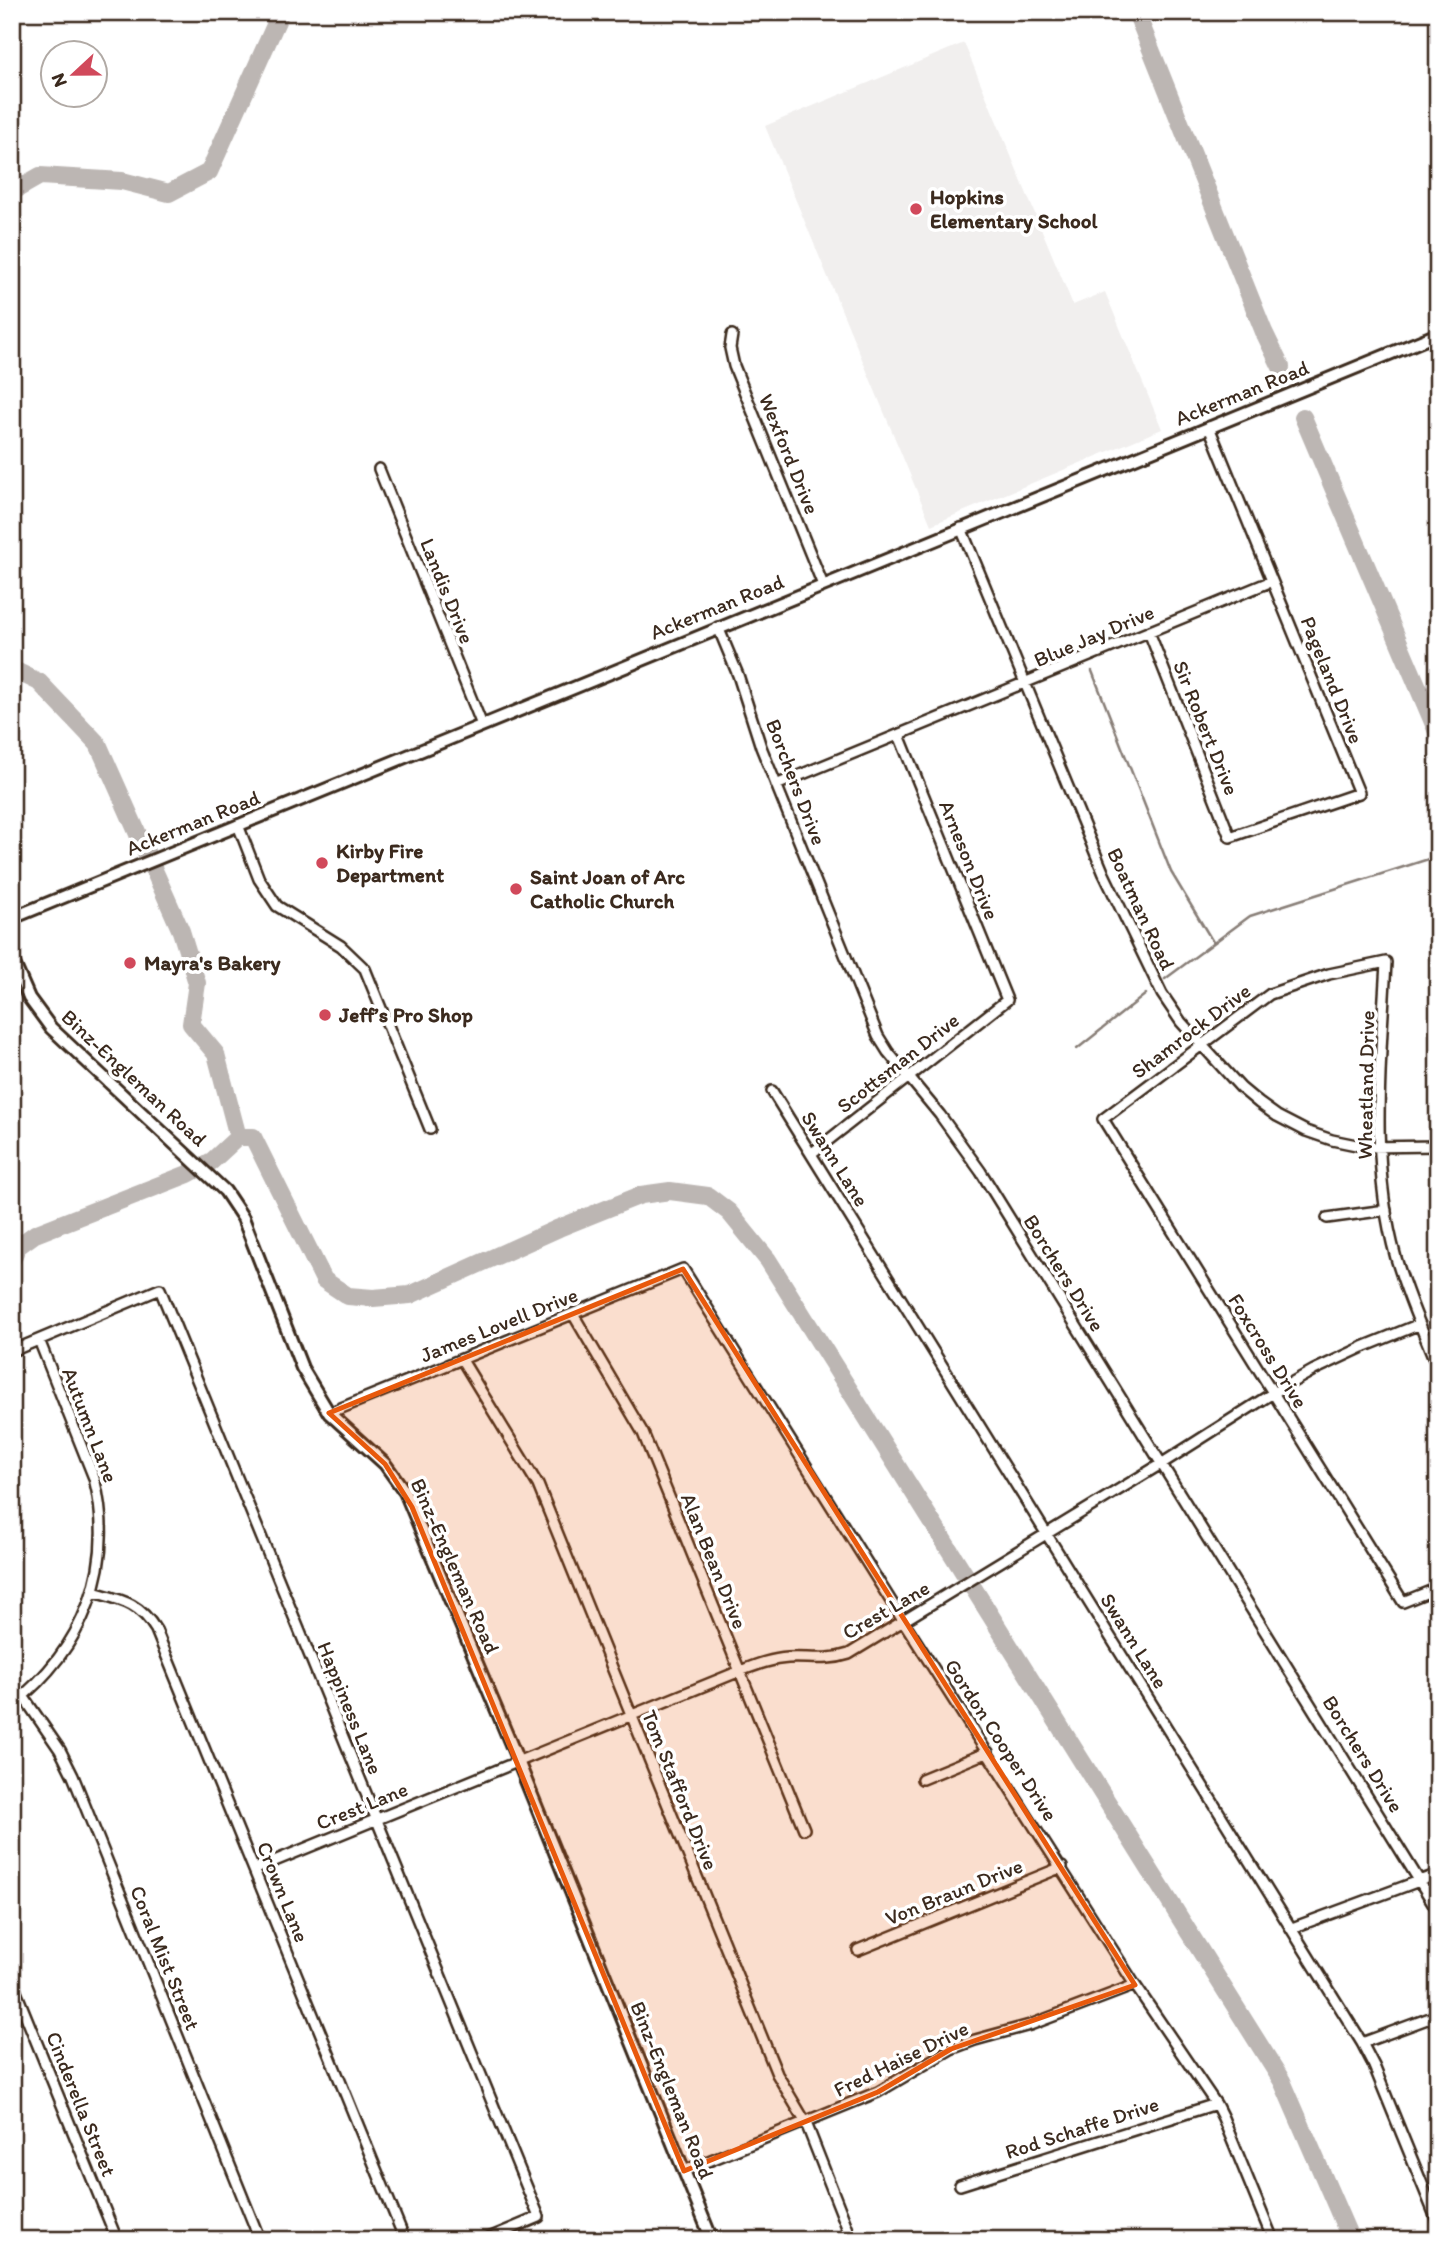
<svg xmlns="http://www.w3.org/2000/svg" width="1450" height="2252" viewBox="0 0 1450 2252" font-family="Itim,sans-serif">
  <style>
    .built { fill: #f1efee }
    .lines { fill: none; stroke-linecap: round; stroke-linejoin: round }
    .stream { stroke: #887e77; stroke-width: 2.5 }
    .river { stroke: #bcb6b3; stroke-width: 18 }
    .minor-casing { stroke: #3b2a1e; stroke-width: 14 }
    .tertiary-casing { stroke: #3b2a1e; stroke-width: 16 }
    .minor { stroke: #fff; stroke-width: 9 }
    .tertiary { stroke: #fff; stroke-width: 10 }
    .marked { fill: #e8590c; fill-opacity: 0.2; stroke: #e8590c; stroke-width: 5; stroke-linejoin: round }
    .poi-dot { fill: #d1495b; stroke: #fff; stroke-width: 2.5 }
    .labels { text-anchor: middle; stroke-width: 7; stroke-linejoin: round; paint-order: stroke }
    .poi-label { font-size: 21px; font-weight: bold; fill: #3b2a1e; stroke: #fff; text-anchor: start }
    .street-label { font-size: 21px; fill: #3b2a1e; stroke: #fff }
  </style>
  <rect width="100%" height="100%" fill="#fff"/>
  <filter id="ink" filterUnits="userSpaceOnUse"><feTurbulence type="fractalNoise" baseFrequency=".0143" numOctaves="2"/><feDisplacementMap in="SourceGraphic" scale="14" xChannelSelector="R" yChannelSelector="G"/><feConvolveMatrix kernelMatrix="1 2 1 2 8 2 1 2 1" color-interpolation-filters="sRGB"/></filter>
  <g filter="url(#ink)">
    <path class="built" d="M 964,43 L 1073,305 L 1105,292 L 1162,429 L 931,525 L 765,126 Z"/>
    <g class="lines">
      <path class="stream" d="M 1092,671 L 1171,872 L 1213,942
        M 1165,979 L 1250,916 L 1438,856
        M 1077,1049 L 1146,994"/>
      <path class="river" d="M 1136,12 L 1264,332 L 1281,367
        M 12,192 L 40,176 L 122,181 L 169,193 L 209,172 L 281,12
        M 1303,417 L 1438,734
        M 12,669 L 39,682 L 98,744 L 181,931 L 197,983 L 191,1024 L 216,1054 L 238,1137 L 212,1161 L 188,1174 L 35,1234 L 17,1247 L 12,1260
        M 238,1137 L 253,1137 L 324,1280 L 348,1296 L 373,1298 L 410,1295 L 559,1228 L 641,1195 L 670,1191 L 708,1196 L 729,1212 L 768,1260 L 1282,2081 L 1351,2240"/>
      <defs>
        <path id="minor" d="M 732,335 L 730,348 L 734,366 L 823,585
          M 379,469 L 482,725
          M 961,528 L 1104,874 L 1162,994 L 1181,1022 L 1241,1088 L 1259,1103 L 1277,1116 L 1306,1131 L 1332,1140 L 1366,1147 L 1438,1146
          M 718,627 L 738,675 L 761,747 L 878,1036 L 888,1052 L 940,1115 L 981,1172 L 1438,1911
          M 1149,632 L 1230,837 L 1359,793 L 1209,427
          M 776,785 L 1272,581
          M 238,825 L 259,879 L 277,906 L 341,946 L 365,969 L 430,1129
          M 772,1091 L 1362,2043 L 1374,2066 L 1438,2223
          M 812,1153 L 1007,1000 L 899,735
          M 1327,1218 L 1386,1210
          M 573,1314 L 643,1433 L 804,1829
          M 12,1351 L 160,1289 L 539,2217 L 484,2240
          M 462,1360 L 538,1485 L 777,2074 L 806,2123 L 852,2240
          M 1438,1368 C 1423,1332 1407,1296 1396,1258 C 1369,1162 1381,1060 1386,962 L 1329,974 L 1270,994 L 1103,1119 L 1403,1602 L 1438,1588
          M 329,1413 L 683,1269 L 904,1622 L 1135,1985 L 1216,2104 L 1223,2118 L 1273,2240
          M 93,1592 C 122,1600 140,1603 156,1630 L 405,2240
          M 23,1696 L 60,1750 L 73,1776 L 260,2240
          M 12,1705 C 83,1649 117,1567 94,1478 L 39,1340
          M 922,1779 L 988,1752
          M 255,1869 L 740,1671 C 756,1665 771,1659 788,1658 C 810,1657 828,1661 849,1654 L 1161,1464 L 1273,1393 L 1314,1370 L 1363,1347 L 1420,1324
          M 1292,1928 L 1438,1874
          M 858,1950 L 1062,1867
          M 12,1982 L 117,2240
          M 1362,2043 L 1438,2015
          M 684,2171 L 878,2092 L 951,2049 L 975,2040 L 1030,2025 L 1135,1985
          M 960,2185 L 1216,2104"/>
        <path id="tertiary" d="M 12,918 L 1438,334
          M 12,959 L 29,998 L 51,1028 L 225,1191 L 243,1218 L 302,1368 L 329,1413 L 385,1464 L 405,1492 L 518,1761 L 712,2240"/>
      </defs>
      <use href="#minor" class="minor-casing"/>
      <use href="#tertiary" class="tertiary-casing"/>
      <use href="#minor" class="minor"/>
      <use href="#tertiary" class="tertiary"/>
    </g>
  </g>
  <path class="marked" d="M 683,1269 L 1135,1985 L 951,2049 L 878,2092 L 684,2171 L 412,1507 L 385,1464 L 329,1413 Z"/>
  <g class="poi-dot">
    <circle cx="916" cy="209" r="7"/>
    <circle cx="322" cy="863" r="7"/>
    <circle cx="516" cy="889" r="7"/>
    <circle cx="130" cy="963" r="7"/>
    <circle cx="325" cy="1015" r="7"/>
  </g>
  <g class="labels">
    <g class="poi-label">
      <text x="930" y="204">Hopkins<tspan x="930" dy="24">Elementary School</tspan></text>
      <text x="336" y="858">Kirby Fire<tspan x="336" dy="24">Department</tspan></text>
      <text x="530" y="884">Saint Joan of Arc<tspan x="530" dy="24">Catholic Church</tspan></text>
      <text x="144" y="970">Mayra's Bakery</text>
      <text x="339" y="1022">Jeff’s Pro Shop</text>
    </g>
    <g class="street-label">
      <text transform="translate(1242 393) rotate(-22)" y="7">Ackerman Road</text>
      <text transform="translate(789 454) rotate(68)" y="7">Wexford Drive</text>
      <text transform="translate(447 591) rotate(68)" y="7">Landis Drive</text>
      <text transform="translate(717 607) rotate(-22)" y="7">Ackerman Road</text>
      <text transform="translate(1094 636) rotate(-23)" y="7">Blue Jay Drive</text>
      <text transform="translate(1332 680) rotate(68)" y="7">Pageland Drive</text>
      <text transform="translate(1206 728) rotate(68)" y="7">Sir Robert Drive</text>
      <text transform="translate(796 782) rotate(69)" y="7">Borchers Drive</text>
      <text transform="translate(193 823) rotate(-22)" y="7">Ackerman Road</text>
      <text transform="translate(969 860) rotate(68)" y="7">Arneson Drive</text>
      <text transform="translate(1141 909) rotate(65)" y="7">Boatman Road</text>
      <text transform="translate(1191 1031) rotate(-37)" y="7">Shamrock Drive</text>
      <text transform="translate(898 1063) rotate(-38)" y="7">Scottsman Drive</text>
      <text transform="translate(134 1078) rotate(43)" y="7">Binz-Engleman Road</text>
      <text transform="translate(1366 1085) rotate(-89)" y="7">Wheatland Drive</text>
      <text transform="translate(835 1159) rotate(58)" y="7">Swann Lane</text>
      <text transform="translate(1064 1273) rotate(58)" y="7">Borchers Drive</text>
      <text transform="translate(499 1325) rotate(-22)" y="7">James Lovell Drive</text>
      <text transform="translate(1268 1351) rotate(58)" y="7">Foxcross Drive</text>
      <text transform="translate(90 1425) rotate(69)" y="7">Autumn Lane</text>
      <text transform="translate(714 1561) rotate(68)" y="7">Alan Bean Drive</text>
      <text transform="translate(455 1566) rotate(66)" y="7">Binz-Engleman Road</text>
      <text transform="translate(886 1610) rotate(-30)" y="7">Crest Lane</text>
      <text transform="translate(1134 1641) rotate(58)" y="7">Swann Lane</text>
      <text transform="translate(350 1708) rotate(68)" y="7">Happiness Lane</text>
      <text transform="translate(1001 1740) rotate(57)" y="7">Gordon Cooper Drive</text>
      <text transform="translate(1363 1754) rotate(58)" y="7">Borchers Drive</text>
      <text transform="translate(680 1790) rotate(68)" y="7">Tom Stafford Drive</text>
      <text transform="translate(362 1806) rotate(-22)" y="7">Crest Lane</text>
      <text transform="translate(283 1892) rotate(68)" y="7">Crown Lane</text>
      <text transform="translate(954 1892) rotate(-22)" y="7">Von Braun Drive</text>
      <text transform="translate(165 1958) rotate(68)" y="7">Coral Mist Street</text>
      <text transform="translate(901 2059) rotate(-26)" y="7">Fred Haise Drive</text>
      <text transform="translate(672 2090) rotate(68)" y="7">Binz-Engleman Road</text>
      <text transform="translate(81 2104) rotate(68)" y="7">Cinderella Street</text>
      <text transform="translate(1082 2128) rotate(-18)" y="7">Rod Schaffe Drive</text>
    </g>
  </g>
  <rect width="1450" height="2252" fill="none" stroke="#fff" stroke-width="42"/>
  <rect x="21" y="21" width="1408" height="2210" fill="none" stroke="#3b2a1e" stroke-width="2.5" filter="url(#ink)"/>
  <g transform="translate(74 74) rotate(248)"><circle r="33" fill="#ffffff" stroke="#b1aaa5" stroke-width="2"/>
  <path d="M0-5L12 26L0 18L-12 26Z" fill="#d1495b"/>
  <text y="-10" font-size="19" font-weight="bold" text-anchor="middle" fill="#3b2a1e">N</text>
  </g>
</svg>
